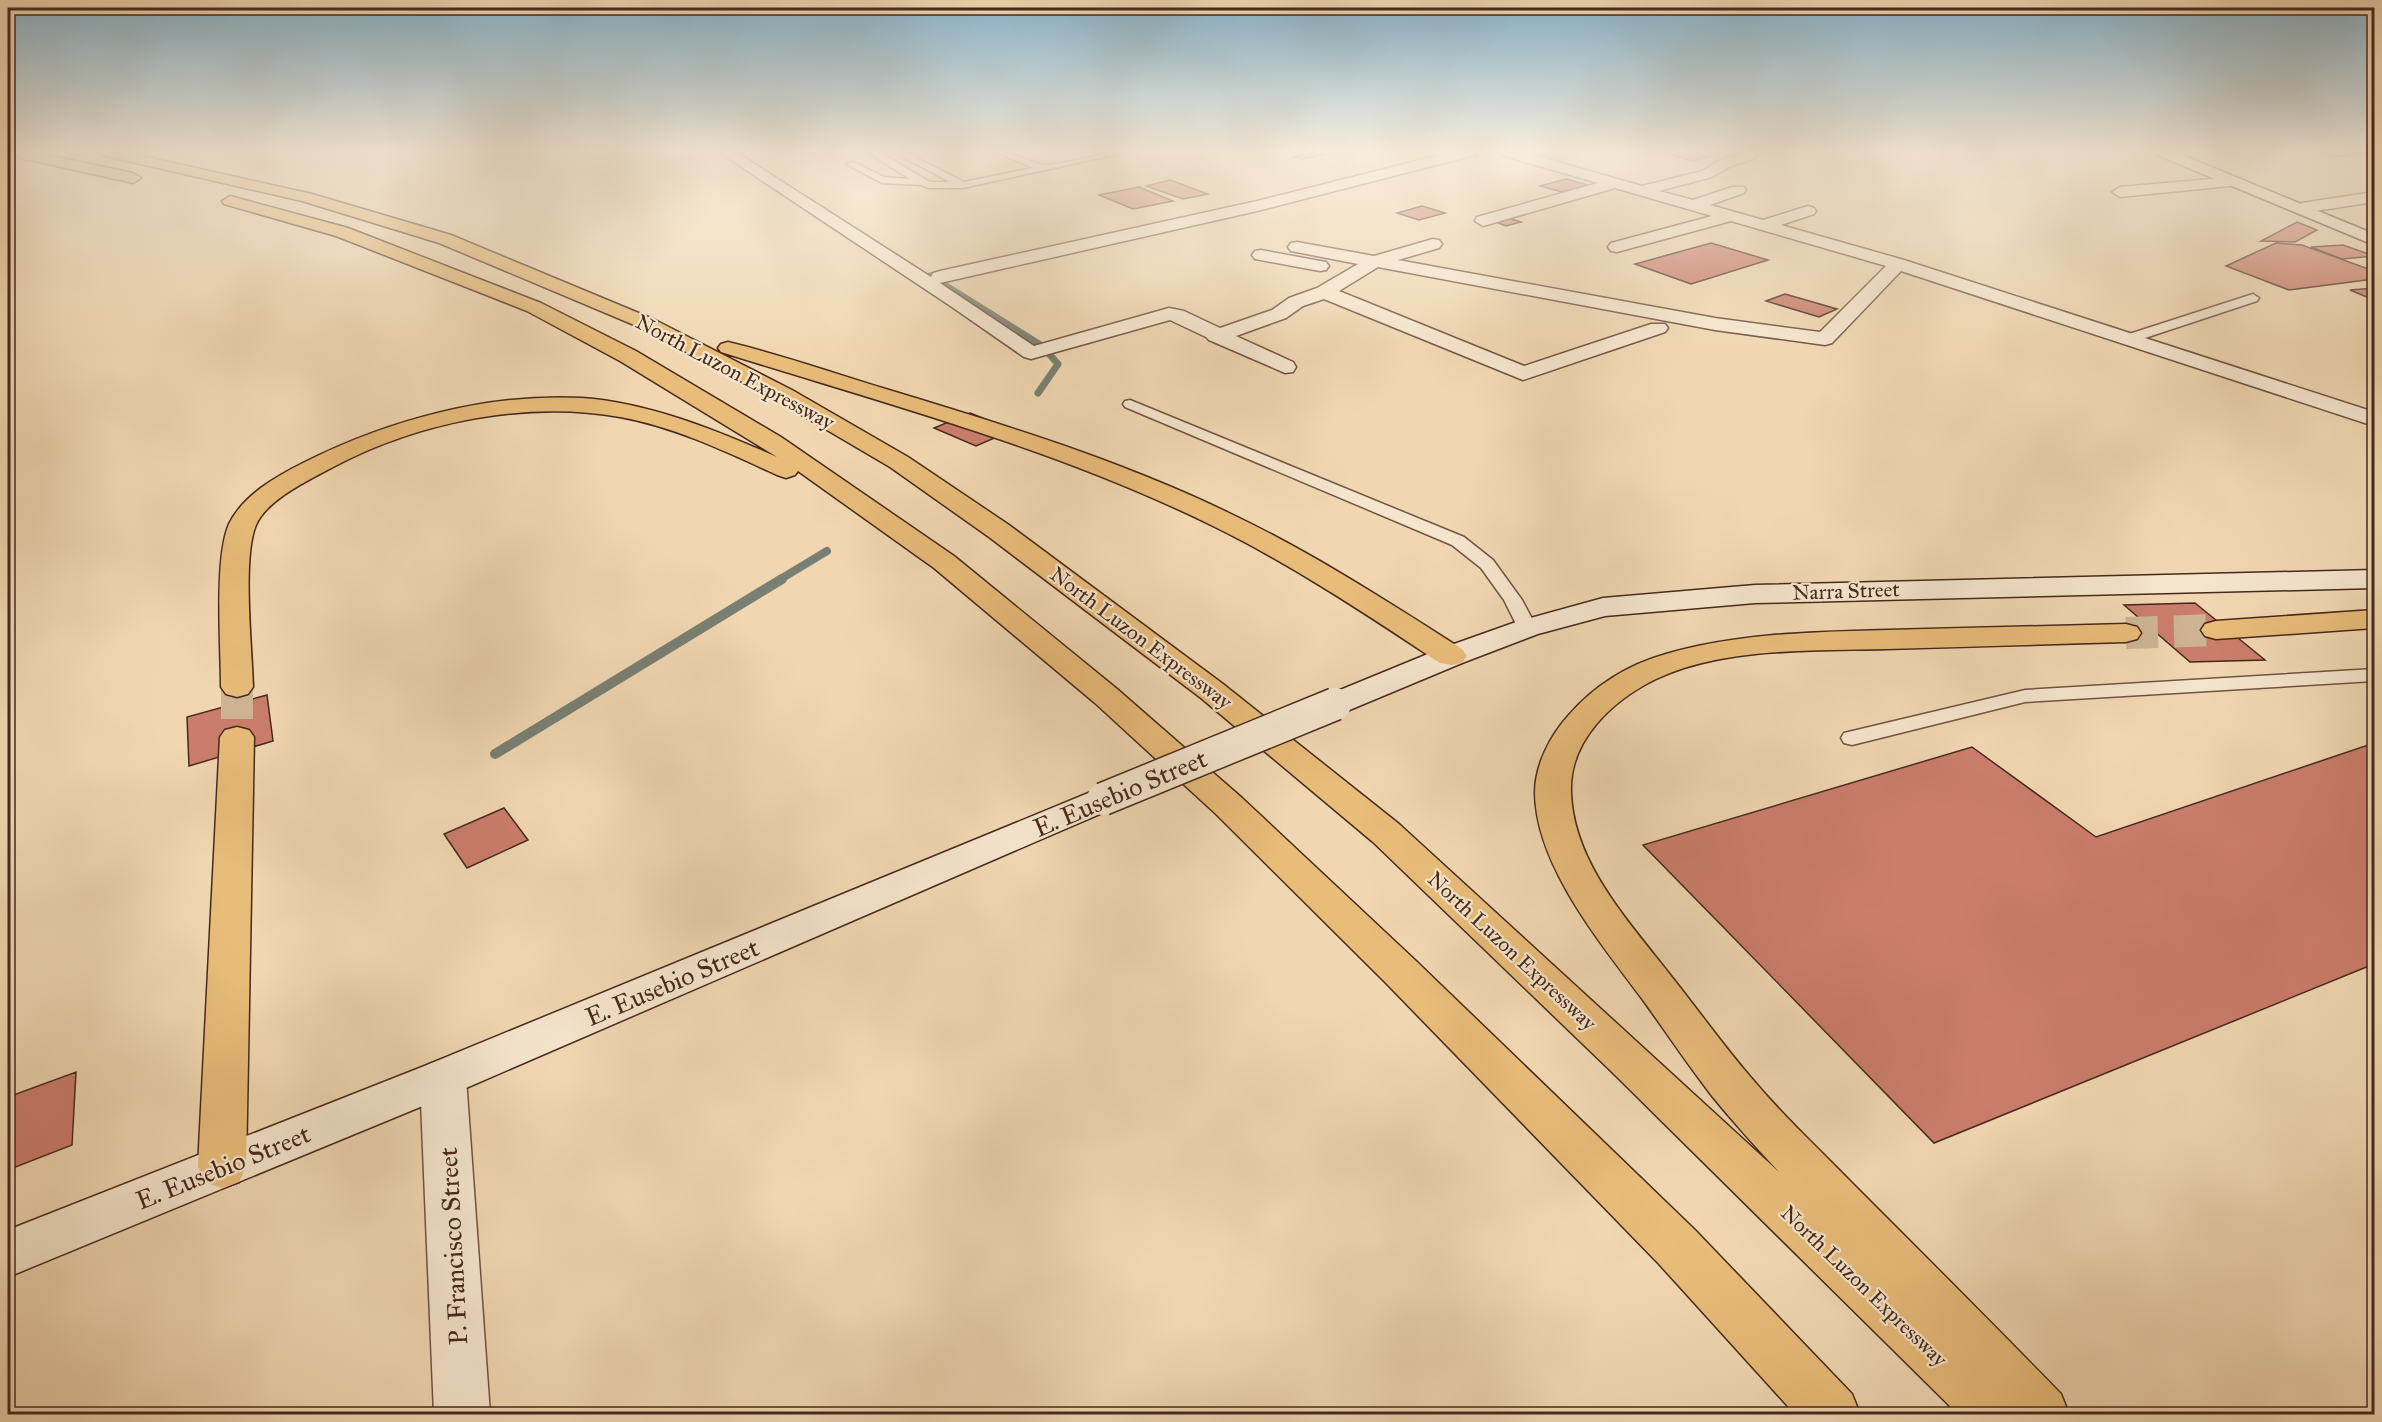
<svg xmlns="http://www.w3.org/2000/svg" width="2382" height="1422" viewBox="0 0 2382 1422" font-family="'IM FELL Great Primer',serif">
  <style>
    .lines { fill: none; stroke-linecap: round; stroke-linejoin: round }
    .stream-far2 { stroke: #798073; stroke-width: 7 }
    .stream-far1 { stroke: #798073; stroke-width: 8 }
    .stream { stroke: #798073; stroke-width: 10 }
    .building { fill: #cb7d6c; stroke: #47291b; stroke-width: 1.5 }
    .highway-tunnel { stroke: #ceb494; stroke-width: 32; stroke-dasharray: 32 16; stroke-linecap: butt }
    .lane-casing { stroke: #715441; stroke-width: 3 }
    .street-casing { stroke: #715441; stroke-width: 3 }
    .secondary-casing { stroke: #47291b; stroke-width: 3 }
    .highway-casing { stroke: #47291b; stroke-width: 3 }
    .lane { fill: #f5e5cd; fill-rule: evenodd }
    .street { fill: #f5e5cd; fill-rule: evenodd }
    .secondary { fill: #f5e5cd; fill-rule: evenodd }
    .highway { fill: #e8bc79; fill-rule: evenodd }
    .secondary-bridge-casing { stroke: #47291b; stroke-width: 35; stroke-linecap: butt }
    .secondary-bridge { stroke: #f5e5cd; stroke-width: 32 }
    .labels { text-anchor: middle; stroke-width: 4.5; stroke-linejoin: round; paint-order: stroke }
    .street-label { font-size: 21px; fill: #47291b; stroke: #f5e5cd }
    .near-street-label { font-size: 26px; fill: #47291b; stroke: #f5e5cd }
  </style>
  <rect width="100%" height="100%" fill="#f0d7b2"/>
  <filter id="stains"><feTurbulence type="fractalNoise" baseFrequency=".00333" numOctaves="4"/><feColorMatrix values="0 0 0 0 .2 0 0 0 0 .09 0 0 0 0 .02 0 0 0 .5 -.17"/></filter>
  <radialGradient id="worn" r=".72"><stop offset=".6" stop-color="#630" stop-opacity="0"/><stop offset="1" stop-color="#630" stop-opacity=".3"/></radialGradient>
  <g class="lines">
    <path class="stream-far2" d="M 930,276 L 1042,346 L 1058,364 L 1038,393"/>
    <path class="stream-far1" d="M 779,580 L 827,551"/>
    <path class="stream" d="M 495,754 L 782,579"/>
  </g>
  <path class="building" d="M 1314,152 L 1323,155 L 1302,159 L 1293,157 Z
    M 1660,152 L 1689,152 L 1708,157 L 1693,161 Z
    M 2316,152 L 2367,152 L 2370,153 L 2335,157 Z
    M 1566,179 L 1588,185 L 1562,192 L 1540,186 Z
    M 1170,180 L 1208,194 L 1183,199 L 1146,186 Z
    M 1139,187 L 1173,201 L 1133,209 L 1099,195 Z
    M 1422,206 L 1445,213 L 1419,220 L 1397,213 Z
    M 1508,218 L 1521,222 L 1506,226 L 1493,221 Z
    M 2297,222 L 2317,230 L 2295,242 L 2261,241 Z
    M 1711,243 L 1768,260 L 1691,284 L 1635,264 Z
    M 2276,243 L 2302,245 L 2374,271 L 2374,279 L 2289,290 L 2226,266 Z
    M 2343,245 L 2374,256 L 2342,259 L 2311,247 Z
    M 2374,288 L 2374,300 L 2350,290 Z
    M 1785,294 L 1837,309 L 1819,317 L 1766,301 Z
    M 970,413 L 1013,430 L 976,446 L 934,428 Z
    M 2195,603 L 2265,660 L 2190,662 L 2124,605 Z
    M 267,695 L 273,741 L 189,766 L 187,717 Z
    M 2374,743 L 2374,964 L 1934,1143 L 1643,845 L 1972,747 L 2096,837 Z
    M 504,808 L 528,840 L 467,868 L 444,834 Z
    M 76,1072 L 72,1145 L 8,1170 L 8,1097 Z"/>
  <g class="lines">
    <path class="highway-tunnel" d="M 2126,633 L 2216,630
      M 237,687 L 237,737"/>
    <defs>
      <path id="lane" d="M 867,152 L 879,152 L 930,182 L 950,182 L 893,152 L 905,152 L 964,182 L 1033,168 L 996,152 C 1015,152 1034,165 1047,165 C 1074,163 1099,152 1127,152 L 963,188 L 928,188 L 921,185 L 882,183 L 846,164 L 854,162 L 884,177 L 910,179 Z
        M 1550,152 L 1520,159 L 1515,156 L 1527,152 Z
        M 2253,294 L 2259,298 L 2257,301 L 2133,342 L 2128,343 L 2121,339 L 2123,336 Z
        M 1130,400 L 1464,537 L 1493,560 L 1522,600 L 1537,628 L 1534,632 L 1520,632 L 1504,600 L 1481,568 L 1452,545 L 1125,407 L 1123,404 L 1125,401 Z
        M 2374,669 L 2374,681 L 2025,702 L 1852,745 L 1844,743 L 1841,738 L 1844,733 L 2025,690 Z"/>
      <path id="street" d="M 719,152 L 736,152 L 931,277 L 933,273 L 940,271 L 1257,201 L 1452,152 L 1477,152 L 1475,155 L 1257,211 L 940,283 L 1034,346 L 1169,308 L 1184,311 L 1220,328 L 1272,310 L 1289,298 L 1317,288 L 1358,264 L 1291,251 L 1288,247 L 1291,243 L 1297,242 L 1374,256 L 1433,239 L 1439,240 L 1442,244 L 1439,248 L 1398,260 L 1715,318 L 1820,332 L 1886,266 L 1731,221 L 1617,252 L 1611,251 L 1608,247 L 1611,243 L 1712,216 L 1615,188 L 1483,226 L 1475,221 L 1477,217 L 1598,183 L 1501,155 L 1499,152 L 1523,152 L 1642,186 L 1702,171 L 1719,161 L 1744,152 L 1755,152 L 1757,155 L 1755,158 L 1729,167 L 1712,177 L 1659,191 L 1693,200 L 1732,187 L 1744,187 L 1746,190 L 1744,193 L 1710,205 L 1763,220 L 1808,206 L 1814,208 L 1816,211 L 1814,214 L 1781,225 L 1904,260 L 2374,412 L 2374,426 L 1901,271 L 1832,343 L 1825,345 L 1715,330 L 1378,267 L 1339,291 L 1524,366 L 1651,324 L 1665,324 L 1668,328 L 1665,332 L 1523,380 L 1324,299 L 1303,306 L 1286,318 L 1236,336 L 1293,362 L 1296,367 L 1293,372 L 1285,373 L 1209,340 L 1206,337 L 1170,320 L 1031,359 L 1024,357 L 952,307 Z
        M 2234,177 L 2239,179 L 2242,182 L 2239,185 L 2120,197 L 2112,192 L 2120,187 Z
        M 2374,192 L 2374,202 L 2302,213 L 2294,208 L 2302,203 Z
        M 1261,250 L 1320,261 L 1326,262 L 1329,266 L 1326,270 L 1320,271 L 1255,259 L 1252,255 L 1255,251 Z
        M 443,1059 L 459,1065 L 466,1078 L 490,1414 L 434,1414 L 420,1078 L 427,1065 Z"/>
      <path id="secondary" d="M 2155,152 L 2175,152 L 2374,234 L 2374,245 L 2157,155 Z
        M 2374,570 L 2374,588 L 1755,603 L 1605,616 L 1538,634 L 1462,663 L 1347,711 L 1335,714 L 1323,711 L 1319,704 L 1323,697 L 1440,649 L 1516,622 L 1603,598 L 1755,585 Z
        M 1103,787 L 1116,791 L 1121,799 L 1116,807 L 459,1091 L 8,1277 L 8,1230 L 427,1065 Z"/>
      <path id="highway" d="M 8,152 L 33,152 L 133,173 L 141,178 L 133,183 L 12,156 L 8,155 Z
        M 98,152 L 125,152 L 312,194 L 451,235 L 653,319 L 792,390 L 908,457 L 1009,525 L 1223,684 L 1399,824 L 1779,1172 C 1756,1147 1733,1122 1712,1096 C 1688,1065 1666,1032 1643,1000 C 1601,943 1536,866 1535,793 C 1535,765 1550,736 1568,716 C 1594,686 1627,665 1666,654 C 1739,633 1814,632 1889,630 C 1968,628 2047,626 2126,624 L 2137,627 L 2141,633 L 2137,639 L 2126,642 C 2046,644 1966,647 1886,649 C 1812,651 1723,647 1656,679 C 1613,700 1569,740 1571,792 C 1573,865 1633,926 1675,981 C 1701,1014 1726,1049 1754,1081 C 1784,1117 1819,1149 1852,1183 C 1922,1253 1992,1323 2061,1394 L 2069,1414 L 1958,1414 L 1611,1071 L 1373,842 L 1201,698 L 989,537 L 890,467 L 776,400 L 639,327 L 439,243 L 302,201 L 105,156 Z
        M 230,196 L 348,228 L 541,303 L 636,351 L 781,437 L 954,556 L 1117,689 L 1242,798 L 1416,961 L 1695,1230 L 1852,1394 L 1860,1414 L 1795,1414 L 1659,1264 L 1386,983 L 1216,814 L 1095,703 L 934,568 L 798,471 L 795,475 L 786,478 L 777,475 C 727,452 675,427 620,417 C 526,400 419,422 335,466 C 311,479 267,499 256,525 C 242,558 252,647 253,687 L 248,694 L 237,697 L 226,694 L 221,687 C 221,647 214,558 229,524 C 244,494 277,476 305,462 C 389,420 488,393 582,398 C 650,403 715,430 777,457 L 620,361 L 527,311 L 336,236 L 224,204 L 222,201 Z
        M 728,342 C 782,355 836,374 889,390 C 1005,425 1122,461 1231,514 C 1311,552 1387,601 1462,649 L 1467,656 L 1462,663 L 1451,665 L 1440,663 C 1366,614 1291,564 1211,525 C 1055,448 886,404 721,352 L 718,348 L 721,344 Z
        M 2374,610 L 2374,628 L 2216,639 L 2205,636 L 2201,630 L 2205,624 L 2216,621 Z
        M 237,727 L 249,730 L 254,737 L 246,1167 L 239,1182 L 222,1188 L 205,1182 L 198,1167 L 220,737 L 225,730 Z"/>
    </defs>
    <use href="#lane" class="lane-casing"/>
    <use href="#street" class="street-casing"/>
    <use href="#secondary" class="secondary-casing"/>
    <use href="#highway" class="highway-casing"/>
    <use href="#lane" class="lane"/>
    <use href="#street" class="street"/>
    <use href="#secondary" class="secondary"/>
    <use href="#highway" class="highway"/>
    <defs>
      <path id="secondary-bridge" d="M 1103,799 L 1335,704"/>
    </defs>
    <use href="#secondary-bridge" class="secondary-bridge-casing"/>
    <use href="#secondary-bridge" class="secondary-bridge"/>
  </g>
  <linearGradient id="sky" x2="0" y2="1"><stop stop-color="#89b6d0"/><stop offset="0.43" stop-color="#f8eddc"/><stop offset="1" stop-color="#f8eddc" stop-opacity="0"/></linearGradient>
  <rect width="2382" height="351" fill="url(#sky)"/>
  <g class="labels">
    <g class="street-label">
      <text transform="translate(735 372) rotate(28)" y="7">North Luzon Expressway</text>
      <text transform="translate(1846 591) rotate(-2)" y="7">Narra Street</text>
      <text transform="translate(1141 638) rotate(37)" y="7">North Luzon Expressway</text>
      <text transform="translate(1512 951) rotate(43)" y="7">North Luzon Expressway</text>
      <text transform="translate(1864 1286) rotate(44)" y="7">North Luzon Expressway</text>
    </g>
    <g class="near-street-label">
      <text transform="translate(1120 793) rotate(-23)" y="9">E. Eusebio Street</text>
      <text transform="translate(672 982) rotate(-23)" y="9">E. Eusebio Street</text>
      <text transform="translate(223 1167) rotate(-22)" y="9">E. Eusebio Street</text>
      <text transform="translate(453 1246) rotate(-93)" y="9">P. Francisco Street</text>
    </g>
  </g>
  <rect width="2382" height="1422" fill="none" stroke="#f0d7b2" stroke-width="30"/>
  <rect x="9" y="9" width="2364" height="1404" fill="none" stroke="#47291b" stroke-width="3"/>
  <rect x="15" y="15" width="2352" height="1392" fill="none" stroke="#47291b" stroke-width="1.5"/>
  <rect width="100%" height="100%" filter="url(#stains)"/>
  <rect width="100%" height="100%" fill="url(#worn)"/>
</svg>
